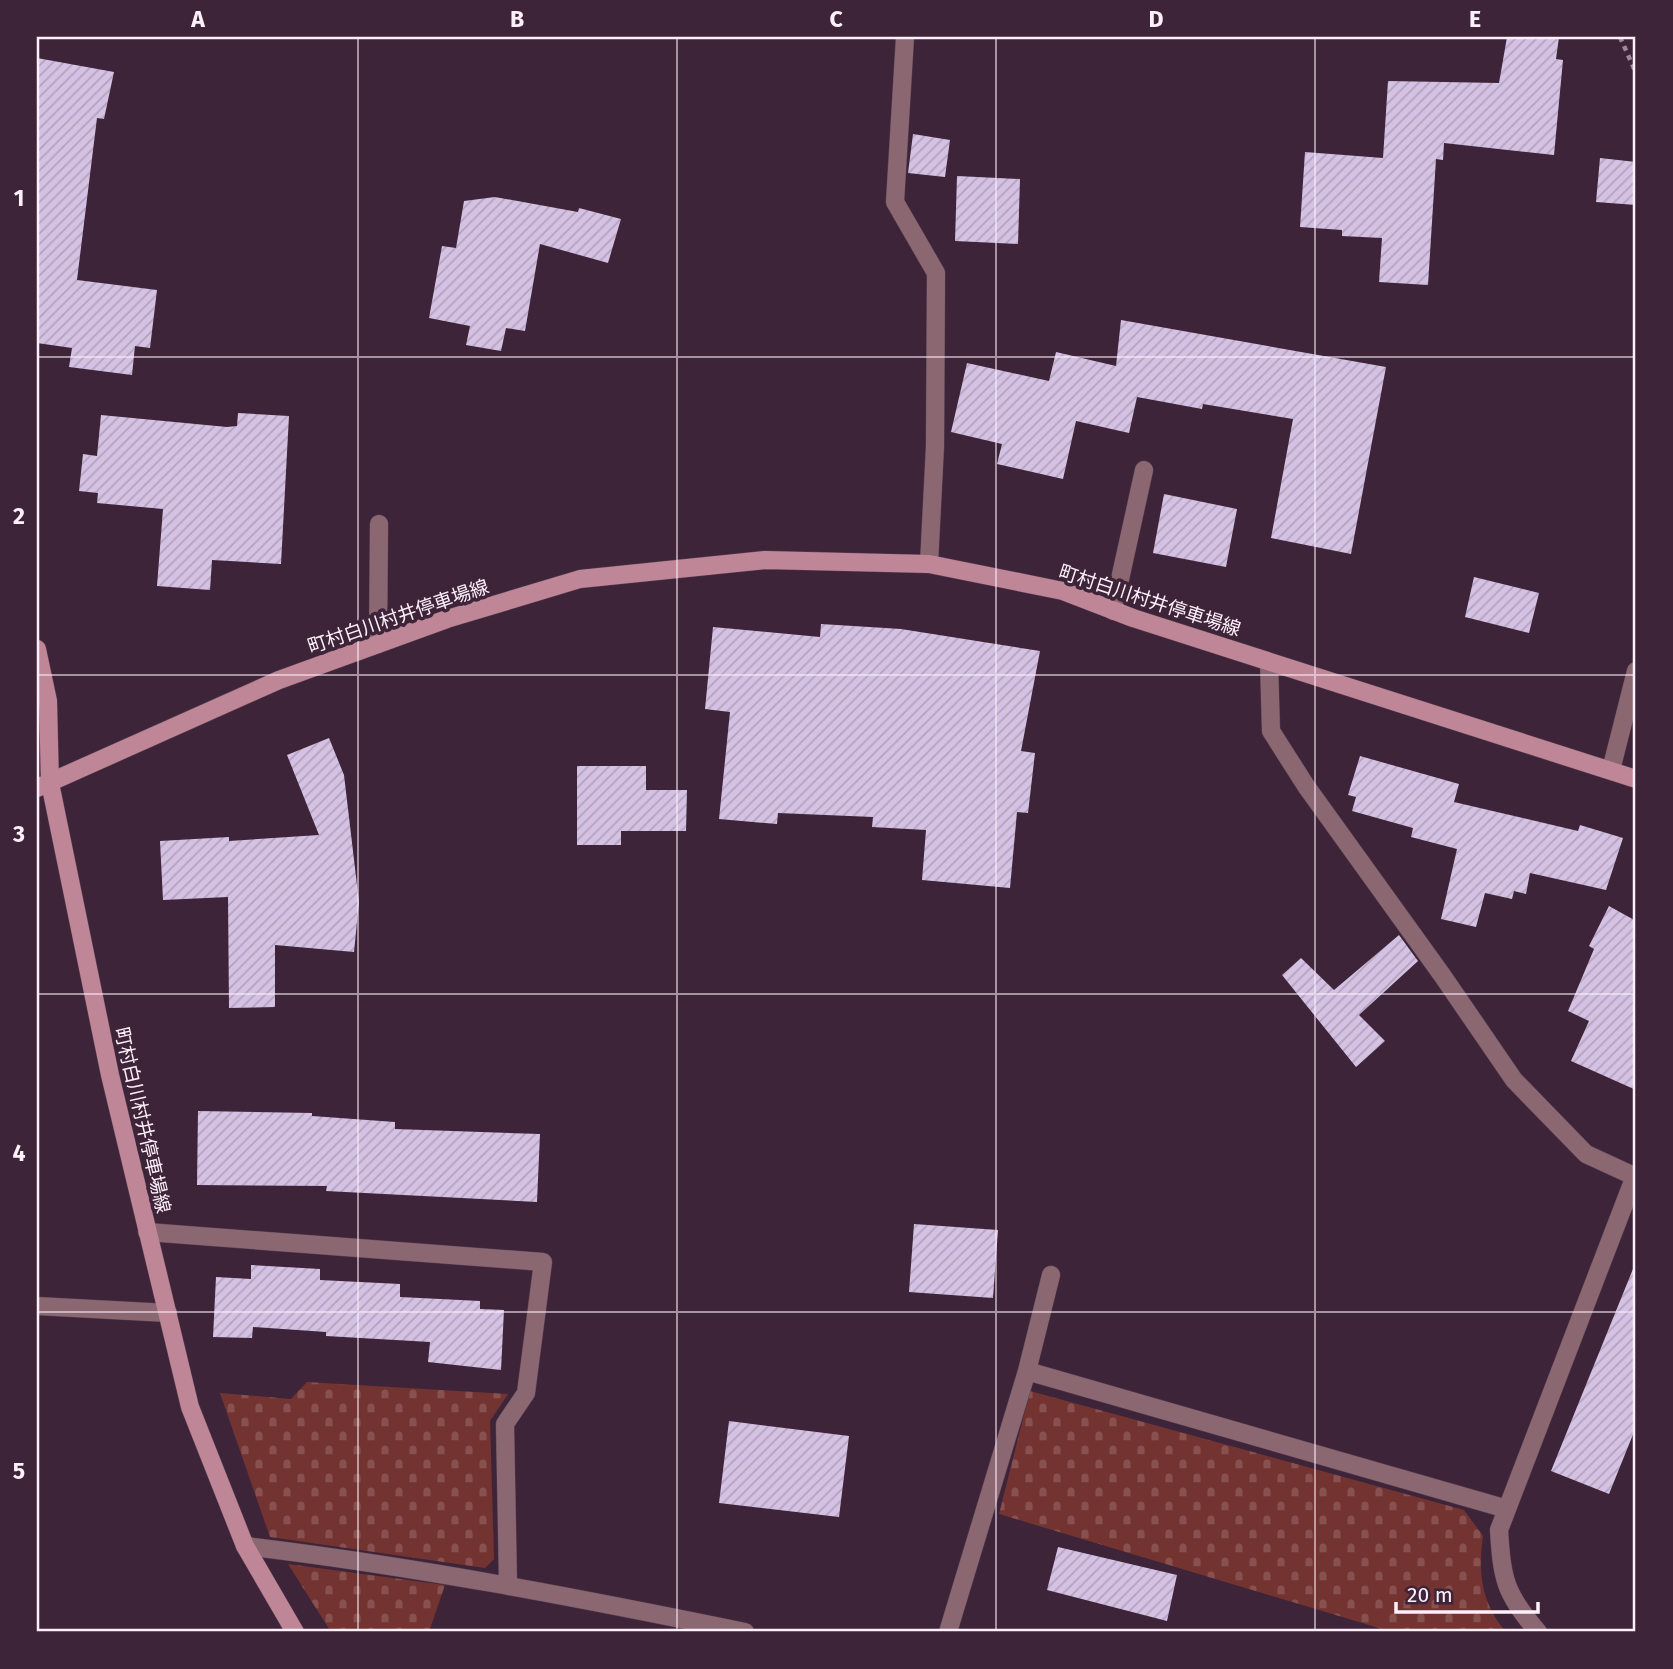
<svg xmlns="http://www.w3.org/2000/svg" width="1673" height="1669" viewBox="0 0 1673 1669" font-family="'Fira Sans','Noto Sans JP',sans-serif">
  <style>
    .cemetery { fill: url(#cemetery-stones) }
    .building { fill: url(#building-hatch) }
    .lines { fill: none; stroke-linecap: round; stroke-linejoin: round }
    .lane-casing { stroke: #594153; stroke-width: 19 }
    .street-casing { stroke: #594153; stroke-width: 19 }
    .secondary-casing { stroke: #594153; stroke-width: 19 }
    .path { stroke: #9d8999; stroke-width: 4.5; stroke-dasharray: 5 5; stroke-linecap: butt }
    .lane { stroke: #8b6772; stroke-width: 18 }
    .street { stroke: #8b6772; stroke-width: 18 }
    .secondary { stroke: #bf8697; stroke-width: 18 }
    .grid { fill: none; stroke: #fef0fb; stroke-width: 2; stroke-opacity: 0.55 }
    .labels { text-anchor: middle; stroke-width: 7; stroke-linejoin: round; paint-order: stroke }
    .street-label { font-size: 19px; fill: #fef0fb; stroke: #3e2438 }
    .neatline { fill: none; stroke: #fef0fb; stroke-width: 2.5 }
    .grid-label { font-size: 23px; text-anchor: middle; font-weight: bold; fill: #fef0fb }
  </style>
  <defs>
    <pattern id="cemetery-stones" width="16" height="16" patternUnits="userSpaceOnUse" patternTransform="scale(1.75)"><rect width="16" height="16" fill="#733331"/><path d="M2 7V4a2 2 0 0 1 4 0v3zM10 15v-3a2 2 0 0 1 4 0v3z" fill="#885150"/></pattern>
    <pattern id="building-hatch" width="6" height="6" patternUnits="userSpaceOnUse" patternTransform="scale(1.75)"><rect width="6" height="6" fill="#d4c1e3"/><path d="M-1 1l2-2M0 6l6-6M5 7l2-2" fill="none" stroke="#b2a3bd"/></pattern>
  </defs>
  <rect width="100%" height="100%" fill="#3e2438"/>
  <path class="cemetery" d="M 307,1382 L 508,1394 L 490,1421 L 494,1559 L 485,1568 L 270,1537 L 220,1393 L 291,1399 Z
    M 1030,1391 L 1464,1510 L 1483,1536 C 1478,1573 1481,1603 1506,1632 L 1392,1632 L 999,1514 Z
    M 288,1564 L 445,1585 L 429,1632 L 331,1632 Z"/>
  <path class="building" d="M 1507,37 L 1559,37 L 1556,59 L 1563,60 L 1554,155 L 1444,143 L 1443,160 L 1436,159 L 1428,285 L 1379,282 L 1382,238 L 1342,236 L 1342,230 L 1300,227 L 1305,152 L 1383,158 L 1388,81 L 1499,83 Z
    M 37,58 L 114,72 L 104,119 L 97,118 L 77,280 L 157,290 L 150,348 L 135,346 L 132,375 L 69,367 L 72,348 L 37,343 Z
    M 913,134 L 950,140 L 945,177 L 908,173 Z
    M 1600,158 L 1636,162 L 1636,205 L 1596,202 Z
    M 957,176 L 1020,179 L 1018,244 L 955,241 Z
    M 495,197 L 578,212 L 579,208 L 621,219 L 608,263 L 540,244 L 525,331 L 506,328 L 501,351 L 466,345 L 470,326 L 429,318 L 442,246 L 456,248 L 464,201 Z
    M 1121,320 L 1386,367 L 1351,554 L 1271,538 L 1293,419 L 1203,404 L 1202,409 L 1137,397 L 1129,433 L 1076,421 L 1063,479 L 997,464 L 1002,444 L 951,432 L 967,363 L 1049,381 L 1056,352 L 1116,366 Z
    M 238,413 L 289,416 L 281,564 L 212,560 L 210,590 L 157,586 L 163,509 L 97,503 L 98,493 L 79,491 L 83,454 L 97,456 L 101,415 L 227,427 L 237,426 Z
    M 1164,494 L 1237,509 L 1226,567 L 1153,553 Z
    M 1474,577 L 1539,593 L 1529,633 L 1465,617 Z
    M 821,624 L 901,629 L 1040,651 L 1021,751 L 1035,753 L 1028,813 L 1017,812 L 1010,888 L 922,880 L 926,830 L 872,827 L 873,817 L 778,813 L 777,824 L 719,819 L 730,712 L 705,709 L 713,627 L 820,637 Z
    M 329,738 L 344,775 L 359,902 L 354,952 L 275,945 L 275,1007 L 229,1008 L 228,897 L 163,900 L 160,841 L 229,837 L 229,841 L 319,835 L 287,755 Z
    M 1360,756 L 1459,784 L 1454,802 L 1578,831 L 1580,825 L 1623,838 L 1606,890 L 1530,873 L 1526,894 L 1514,891 L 1512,899 L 1485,893 L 1476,927 L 1441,919 L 1457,849 L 1411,837 L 1413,828 L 1352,811 L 1356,797 L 1348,795 Z
    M 577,766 L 646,766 L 646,790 L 687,790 L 686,831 L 621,831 L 621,845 L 577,845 Z
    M 1609,906 L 1636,921 L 1636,1090 L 1571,1061 L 1589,1021 L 1568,1011 L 1594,949 L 1589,946 Z
    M 1399,935 L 1418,961 L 1359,1015 L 1385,1041 L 1356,1067 L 1282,975 L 1301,958 L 1334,990 Z
    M 198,1111 L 312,1113 L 312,1116 L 395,1122 L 395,1129 L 540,1134 L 537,1202 L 326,1191 L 327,1186 L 197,1185 Z
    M 914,1224 L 998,1230 L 993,1298 L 909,1292 Z
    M 1635,1264 L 1636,1427 L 1609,1494 L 1551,1471 Z
    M 251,1265 L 320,1269 L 320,1280 L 400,1284 L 400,1297 L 480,1301 L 480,1309 L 504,1310 L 501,1370 L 428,1362 L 430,1342 L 326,1336 L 326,1332 L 253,1327 L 252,1338 L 213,1337 L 216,1277 L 251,1279 Z
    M 729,1421 L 849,1436 L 839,1517 L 719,1503 Z
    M 1058,1547 L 1177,1575 L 1167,1621 L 1047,1590 Z"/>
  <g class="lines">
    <defs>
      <path id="lane" d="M 905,37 L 895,202 L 936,273 L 935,446 L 929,564
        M 1269,662 L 1271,731 L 1306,786 L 1442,975 L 1514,1080 L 1586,1154 L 1636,1177
        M 1611,770 L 1636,671
        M 147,1232 L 543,1262 L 526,1393 L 505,1424 L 508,1583
        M 37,1306 L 168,1313
        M 1027,1371 L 1507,1509
        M 245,1546 C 414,1566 579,1598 745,1632
        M 948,1632 L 1027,1371 L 1051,1275
        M 1538,1632 C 1505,1594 1502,1579 1499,1530 L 1635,1176"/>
      <path id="street" d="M 1113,611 L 1144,470
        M 378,644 L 379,524"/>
      <path id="secondary" d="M 37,649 L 48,701 L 50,783 L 110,1075 L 190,1407 L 245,1546 L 295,1632
        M 37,788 L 279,680 L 447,619 L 580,579 L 765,560 L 929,564 L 1063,591 L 1133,618 L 1636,779"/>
    </defs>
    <use href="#lane" class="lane-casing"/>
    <use href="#street" class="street-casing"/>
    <use href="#secondary" class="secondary-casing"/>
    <path class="path" d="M 1620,37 L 1636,73"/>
    <use href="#lane" class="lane"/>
    <use href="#street" class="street"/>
    <use href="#secondary" class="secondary"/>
  </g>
  <path class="grid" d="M 358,37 L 358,1632M 677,37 L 677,1632M 996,37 L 996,1632M 1315,37 L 1315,1632M 37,357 L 1636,357M 37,675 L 1636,675M 37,994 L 1636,994M 37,1312 L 1636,1312"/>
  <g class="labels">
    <g class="street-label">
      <text transform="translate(1150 600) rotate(18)" y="7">町村白川村井停車場線</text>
      <text transform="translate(398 616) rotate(-19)" y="7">町村白川村井停車場線</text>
      <text transform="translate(143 1120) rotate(77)" y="7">町村白川村井停車場線</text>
    </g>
  </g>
  <rect width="1673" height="1669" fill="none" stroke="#3e2438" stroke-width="77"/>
  <path d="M1396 1602v10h142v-10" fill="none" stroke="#fef0fb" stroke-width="3.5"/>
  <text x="1407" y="1602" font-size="21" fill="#fef0fb" stroke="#3e2438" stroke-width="5" paint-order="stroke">20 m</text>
  <rect x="38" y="38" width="1596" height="1592" class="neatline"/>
  <g class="grid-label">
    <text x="198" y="27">A</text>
    <text x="517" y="27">B</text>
    <text x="836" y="27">C</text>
    <text x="1156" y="27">D</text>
    <text x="1475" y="27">E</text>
    <text x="19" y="206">1</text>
    <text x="19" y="524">2</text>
    <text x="19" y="842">3</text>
    <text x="19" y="1161">4</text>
    <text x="19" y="1479">5</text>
  </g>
</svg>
